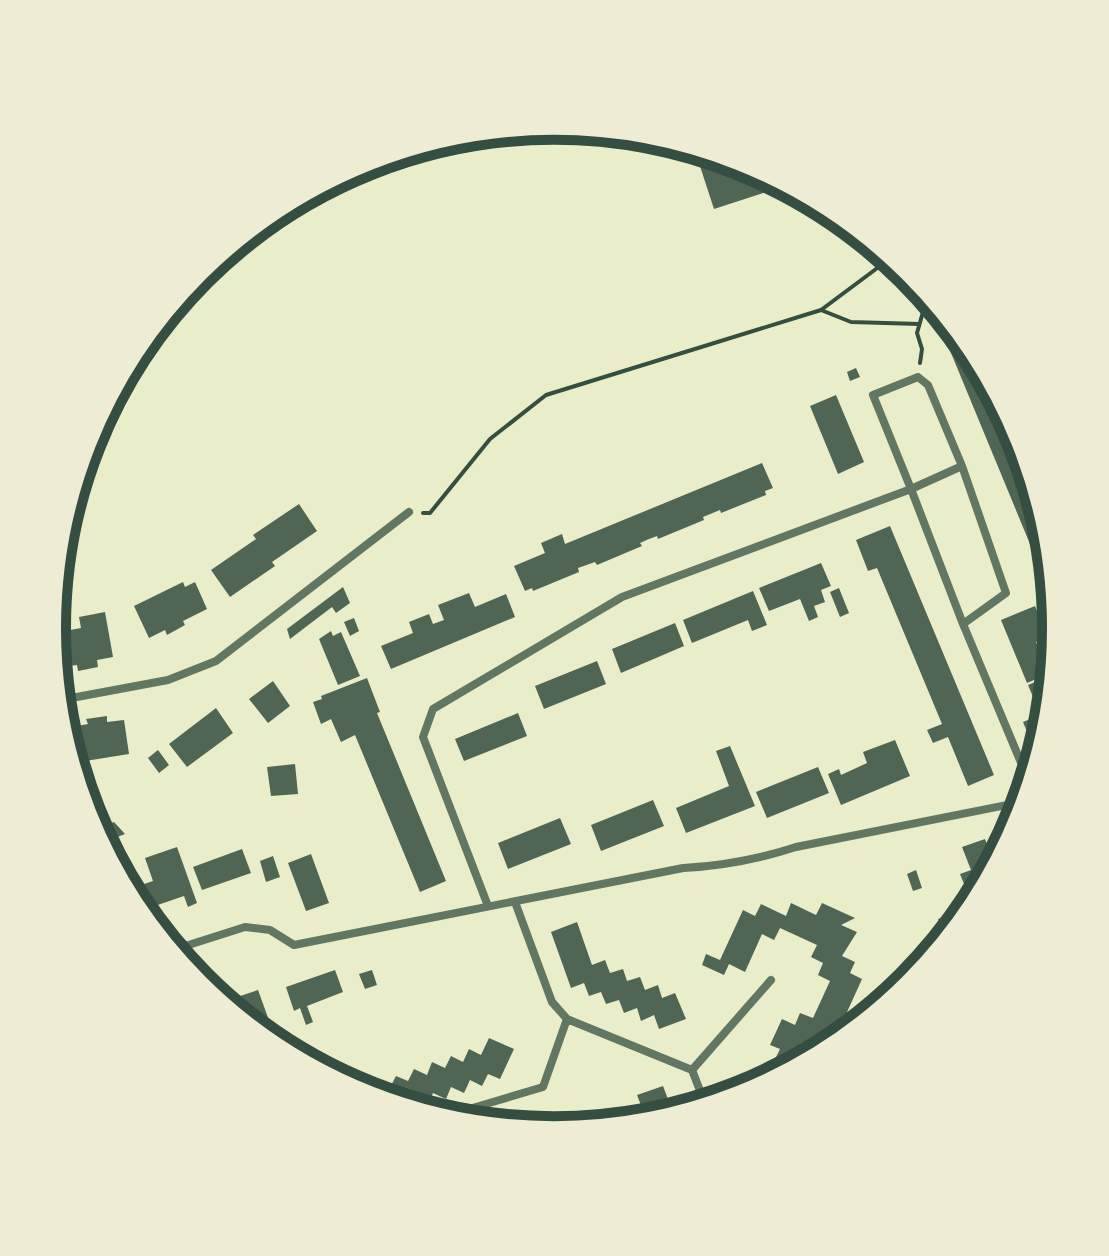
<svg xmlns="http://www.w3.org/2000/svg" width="1109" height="1256" viewBox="0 0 1109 1256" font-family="'Noto Serif',serif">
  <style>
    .building { fill: #4f6655 }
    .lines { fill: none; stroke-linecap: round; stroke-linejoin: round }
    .path { stroke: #344e41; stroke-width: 4 }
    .minor { stroke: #617663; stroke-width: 8 }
    .rim { fill: none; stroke: #344e41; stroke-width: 10 }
  </style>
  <rect width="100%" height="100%" fill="#e9edc9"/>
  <path class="building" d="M 696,154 L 747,164 L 782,187 L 714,209 Z
    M 951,334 L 997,404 L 1022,464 L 1024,464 L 1049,590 L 944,336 Z
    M 856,368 L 860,377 L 850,381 L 847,372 Z
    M 836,395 L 864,462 L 838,474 L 810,406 Z
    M 762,463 L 773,488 L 765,491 L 766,495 L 721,513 L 720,510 L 703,517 L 704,520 L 658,539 L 657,536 L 649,539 L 640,543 L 642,546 L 597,565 L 595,562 L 578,568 L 579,572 L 533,591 L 532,588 L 525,591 L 514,566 L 545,553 L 541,543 L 562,534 L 565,544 Z
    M 299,504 L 317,531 L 272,562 L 275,566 L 230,597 L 211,570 L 256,539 L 253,535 Z
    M 890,526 L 994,775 L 968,786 L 948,737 L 933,743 L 927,730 L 942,724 L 877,568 L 868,571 L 856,540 Z
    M 821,563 L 831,586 L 821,590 L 825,602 L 814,606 L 818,617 L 809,621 L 800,599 L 769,611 L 759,588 Z
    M 183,582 L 185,587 L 195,582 L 207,609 L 183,621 L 185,625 L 167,635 L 165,630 L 149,638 L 134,606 Z
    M 343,587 L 350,603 L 336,613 L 332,607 L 290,639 L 287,629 Z
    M 839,588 L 849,613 L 840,617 L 830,592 Z
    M 753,591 L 767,625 L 752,631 L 748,620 L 692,643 L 683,620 Z
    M 469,593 L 475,607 L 506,594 L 515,617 L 391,669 L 381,646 L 413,633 L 409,622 L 429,614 L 433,624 L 444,620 L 438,605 Z
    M 1035,606 L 1047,638 L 1036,642 L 1048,671 L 1048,674 L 1027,683 L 1001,620 Z
    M 105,612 L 113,657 L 97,660 L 98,667 L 78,671 L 77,665 L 60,667 L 54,633 L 81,628 L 79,617 Z
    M 354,618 L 359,631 L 350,636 L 344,622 Z
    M 675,623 L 684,646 L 621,673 L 612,649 Z
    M 331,631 L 333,636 L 341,632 L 360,676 L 338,685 L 319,639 Z
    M 597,661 L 606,684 L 544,709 L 535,686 Z
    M 367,678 L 380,712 L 377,713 L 446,881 L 420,892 L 355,735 L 341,742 L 331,719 L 321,724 L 313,702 L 322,699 L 321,696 Z
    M 1042,679 L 1045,686 L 1042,701 L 1036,704 L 1028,685 Z
    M 273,681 L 290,706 L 268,723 L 249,699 Z
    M 216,708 L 233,733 L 187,767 L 169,744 Z
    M 518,713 L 527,736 L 464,761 L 455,739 Z
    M 1040,715 L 1036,731 L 1033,746 L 1023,722 Z
    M 107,716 L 107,722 L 124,720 L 129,754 L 79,762 L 72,727 L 88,724 L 86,719 Z
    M 895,740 L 910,776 L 841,805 L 828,774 L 839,769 L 841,775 L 867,763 L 863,752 Z
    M 730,746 L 755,806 L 686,833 L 676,808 L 729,786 L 716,751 Z
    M 158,750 L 169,765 L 159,773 L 148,758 Z
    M 295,764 L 298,794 L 271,796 L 267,767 Z
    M 818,767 L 829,793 L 767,818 L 756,792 Z
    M 653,800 L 664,826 L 601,851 L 591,825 Z
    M 560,818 L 571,844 L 508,869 L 498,843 Z
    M 114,822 L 125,834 L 110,840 L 105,825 Z
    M 985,839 L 993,859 L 975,885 L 969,888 L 967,883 L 964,884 L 960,874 L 971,870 L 962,847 Z
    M 177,847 L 197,903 L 188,907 L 184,896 L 149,908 L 135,887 L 153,881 L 145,858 Z
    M 242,849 L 251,873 L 202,890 L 193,867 Z
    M 311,854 L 329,903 L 306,911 L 288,863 Z
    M 273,856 L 280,877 L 266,882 L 260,861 Z
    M 916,870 L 922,888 L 913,891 L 907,874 Z
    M 791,903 L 816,915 L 822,903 L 855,918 L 841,925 L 857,932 L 842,956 L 855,962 L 850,973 L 862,979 L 838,1032 L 826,1040 L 819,1037 L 812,1049 L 801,1043 L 793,1061 L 785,1067 L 774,1061 L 780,1049 L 770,1045 L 782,1019 L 795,1025 L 800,1013 L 813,1018 L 830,981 L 818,975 L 823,963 L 811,957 L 817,945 L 780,928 L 774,940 L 762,934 L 745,972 L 729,964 L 724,975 L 702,965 L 706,954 L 720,960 L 743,910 L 755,916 L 761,904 L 786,916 Z
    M 957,913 L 949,925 L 941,928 L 938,919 Z
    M 577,922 L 592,965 L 605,960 L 610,973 L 623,969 L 627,981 L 640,977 L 645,990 L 658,985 L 662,998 L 675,993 L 686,1019 L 659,1029 L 654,1015 L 641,1021 L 637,1008 L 624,1013 L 619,1000 L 606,1004 L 601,992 L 589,996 L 584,983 L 571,988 L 551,932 Z
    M 335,970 L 343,992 L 307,1006 L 313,1022 L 306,1025 L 300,1008 L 294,1011 L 286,987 Z
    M 372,970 L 377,985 L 365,989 L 359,974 Z
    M 258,990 L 270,1023 L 263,1026 L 225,1001 Z
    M 285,1031 L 290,1044 L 275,1034 Z
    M 489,1038 L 514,1049 L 500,1079 L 488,1074 L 482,1086 L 470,1080 L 464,1093 L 451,1087 L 446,1099 L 433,1093 L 428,1105 L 415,1100 L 414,1102 L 385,1097 L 396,1076 L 408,1081 L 414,1069 L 427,1075 L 432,1062 L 445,1068 L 451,1056 L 463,1062 L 469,1049 L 481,1055 Z
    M 343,1068 L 349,1071 L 351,1077 L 354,1076 L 359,1090 L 331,1072 Z
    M 663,1086 L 671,1107 L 644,1113 L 637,1095 Z
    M 524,1114 L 528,1125 L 506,1121 Z"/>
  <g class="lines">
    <path class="path" d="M 821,310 L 851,322 L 919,324
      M 920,363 L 922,349 L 917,333 L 927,298
      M 423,513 L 430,513 L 490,439 L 546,395 L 821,310 L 880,266"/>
    <path class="minor" d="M 963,624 L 1006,593 L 962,466 L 911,489 L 963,624 L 1027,777
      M 66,699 L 168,680 L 216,661 L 409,512
      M 515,902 L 552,1002 L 567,1019 L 692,1070 L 704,1101
      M 488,906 L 423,737 L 433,709 L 622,597 L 911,489 L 873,395 L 918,377 L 928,385 L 962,466
      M 176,949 L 245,927 L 270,930 L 294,945 L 683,868 C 722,866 759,859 796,847 L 1022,802
      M 692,1070 L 771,980
      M 459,1112 L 543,1087 L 567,1019"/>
  </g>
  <path d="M0 0H1109V1256H0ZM66 628a488 488 0 1 1 976 0a488 488 0 1 1-976 0Z" fill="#eeecd3" fill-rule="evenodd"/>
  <path class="rim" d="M66 628a488 488 0 1 1 976 0a488 488 0 1 1-976 0Z"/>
</svg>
